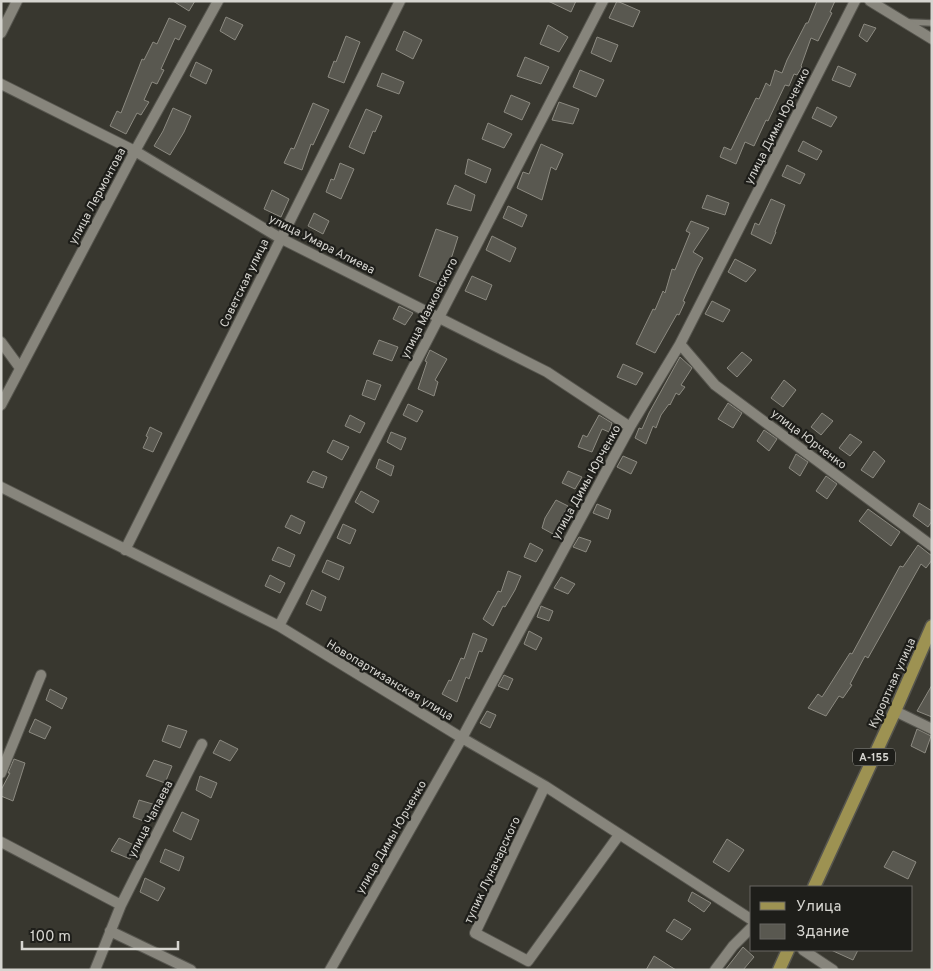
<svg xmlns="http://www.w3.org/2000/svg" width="933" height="971" viewBox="0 0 933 971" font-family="Overpass,sans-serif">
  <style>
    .building { fill: #595850; stroke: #8c8a81 }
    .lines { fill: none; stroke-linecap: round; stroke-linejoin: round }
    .service-casing { stroke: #56554e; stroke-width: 8 }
    .minor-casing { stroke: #56554e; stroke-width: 12 }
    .primary-casing { stroke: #56554e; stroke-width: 15 }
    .service { stroke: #87857c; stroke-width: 5.5 }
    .minor { stroke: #87857c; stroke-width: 10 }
    .primary { stroke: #9d9252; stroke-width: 12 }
    .labels { text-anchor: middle; stroke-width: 4.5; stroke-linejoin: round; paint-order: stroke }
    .shield { fill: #1e1e1a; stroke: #9f9e99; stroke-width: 1 }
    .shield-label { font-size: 11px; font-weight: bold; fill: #d6d5d0 }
    .street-label { font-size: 12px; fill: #d6d5d0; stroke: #1e1e1a }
  </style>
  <rect width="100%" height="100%" fill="#38372f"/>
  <path class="building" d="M 173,1 L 195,1 L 189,11 Z
    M 548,1 L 576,1 L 571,12 Z
    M 617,1 L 640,11 L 633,27 L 609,18 Z
    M 817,1 L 835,1 L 830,12 L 832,13 L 818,41 L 811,38 L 801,66 L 802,67 L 797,75 L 794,74 L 789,86 L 785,85 L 768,121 L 766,120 L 754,146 L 745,142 L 736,164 L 720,157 L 724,147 L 731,150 L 756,98 L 759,99 L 766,83 L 770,86 L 775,70 L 782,73 L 787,60 L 806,23 L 808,23 Z
    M 226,17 L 243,25 L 235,40 L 220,31 Z
    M 169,18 L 186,26 L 179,40 L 175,38 L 161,69 L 164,70 L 157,84 L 152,82 L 144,100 L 149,102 L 141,115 L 137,113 L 126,134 L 110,126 L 117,111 L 121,113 L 142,59 L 144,60 L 153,42 L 157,44 Z
    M 864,24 L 876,28 L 867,42 L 859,36 Z
    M 548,25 L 568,37 L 559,52 L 540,44 Z
    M 404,31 L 422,40 L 413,59 L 396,50 Z
    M 346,36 L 360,42 L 344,83 L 328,77 L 334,61 L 336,62 Z
    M 597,37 L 618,45 L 611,62 L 591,53 Z
    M 525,57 L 549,67 L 541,84 L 517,76 Z
    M 196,62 L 212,70 L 206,84 L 190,76 Z
    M 838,66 L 856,74 L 850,87 L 832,80 Z
    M 580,70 L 604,80 L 596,97 L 573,87 Z
    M 382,73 L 404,82 L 399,94 L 377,86 Z
    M 511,95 L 530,103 L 522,120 L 504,112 Z
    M 559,102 L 579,109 L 573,124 L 552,120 Z
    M 313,103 L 329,110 L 313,145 L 311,144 L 302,170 L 284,163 L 291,148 L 294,149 Z
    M 817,107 L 837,117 L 831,127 L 812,118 Z
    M 173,108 L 191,116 L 184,132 L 170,155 L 154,146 L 163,131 Z
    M 366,109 L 382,116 L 375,132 L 373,131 L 364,154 L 349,147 Z
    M 488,123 L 512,134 L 504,148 L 482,139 Z
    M 803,141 L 822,151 L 817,160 L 798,151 Z
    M 541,144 L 563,154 L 556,170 L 551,167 L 542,200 L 517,188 L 523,172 L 529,174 Z
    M 468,159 L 491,169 L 486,183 L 465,174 Z
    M 340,163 L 354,169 L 341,199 L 326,192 L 331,179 L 334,180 Z
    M 787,165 L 805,174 L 800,184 L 782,176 Z
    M 455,185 L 475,195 L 471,211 L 447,204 Z
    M 272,190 L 289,199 L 281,217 L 264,209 Z
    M 707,195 L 729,203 L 725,215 L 702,208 Z
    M 771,199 L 785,205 L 775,232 L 776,232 L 771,244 L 751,234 L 755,223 L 759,225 Z
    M 508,206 L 527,215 L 522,227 L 503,218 Z
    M 314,213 L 329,221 L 323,234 L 308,226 Z
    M 691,221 L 709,228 L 693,252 L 703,258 L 697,269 L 683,301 L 685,302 L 679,315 L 677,314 L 655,353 L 636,344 L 653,309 L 655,310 L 663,291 L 665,293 L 672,269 L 675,270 L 690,233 L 686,231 Z
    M 436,229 L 458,237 L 452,256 L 438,284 L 419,276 Z
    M 492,236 L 516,248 L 510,262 L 486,250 Z
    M 735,259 L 756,270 L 746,282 L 728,272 Z
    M 472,276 L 492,285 L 486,300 L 465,291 Z
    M 712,301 L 730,310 L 723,322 L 705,314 Z
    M 399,306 L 413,313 L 405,325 L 393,319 Z
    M 379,340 L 398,347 L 392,361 L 373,354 Z
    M 430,350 L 447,359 L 435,380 L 438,382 L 434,396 L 418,389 L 427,362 L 425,361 Z
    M 742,352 L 752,360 L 737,377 L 727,368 Z
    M 680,357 L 692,368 L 681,385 L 685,387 L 679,395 L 676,393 L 670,405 L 669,404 L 661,415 L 656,428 L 653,426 L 646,444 L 635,438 L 639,428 L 642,429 L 649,413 Z
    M 623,364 L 643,373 L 636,385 L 617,377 Z
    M 367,380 L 381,385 L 375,400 L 362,395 Z
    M 784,380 L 796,390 L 783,407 L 771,398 Z
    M 728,403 L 742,413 L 733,428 L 718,419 Z
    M 408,404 L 423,411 L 417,422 L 403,415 Z
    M 822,413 L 833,421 L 821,435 L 811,427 Z
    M 350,415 L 365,423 L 360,433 L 345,426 Z
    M 599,415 L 612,423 L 609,432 L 602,429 L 592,452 L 578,447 L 583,435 L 587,437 Z
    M 150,427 L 162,433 L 153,452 L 143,448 L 148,437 L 146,436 Z
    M 764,430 L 777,439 L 769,451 L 757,441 Z
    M 391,432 L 406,438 L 401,450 L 387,442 Z
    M 850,434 L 862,442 L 850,456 L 839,448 Z
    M 333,440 L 349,447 L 342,460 L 327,452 Z
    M 874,451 L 885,461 L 873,478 L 861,470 Z
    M 796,454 L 808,462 L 800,476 L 789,468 Z
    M 623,456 L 637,462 L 631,474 L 617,467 Z
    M 379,459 L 394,466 L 391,476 L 376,468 Z
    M 313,471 L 327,477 L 323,488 L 307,482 Z
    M 568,471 L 582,477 L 575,489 L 562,483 Z
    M 826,476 L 837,484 L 827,499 L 816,491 Z
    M 361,491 L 379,501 L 373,513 L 355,502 Z
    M 556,500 L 568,506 L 553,534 L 542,528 L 545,518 Z
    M 919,503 L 932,511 L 932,521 L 928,527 L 913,516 Z
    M 597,504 L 611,510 L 608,519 L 593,513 Z
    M 868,509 L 900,532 L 891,546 L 859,521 Z
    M 291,515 L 305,522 L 300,534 L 285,527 Z
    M 343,524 L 356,530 L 350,544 L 337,538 Z
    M 579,537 L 591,541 L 586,552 L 573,547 Z
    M 530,543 L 543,550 L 536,562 L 524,557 Z
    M 918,545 L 932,556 L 932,560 L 926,568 L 921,564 L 868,658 L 865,656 L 850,684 L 852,685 L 843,698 L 839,696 L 826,716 L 808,708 L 818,694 L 822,697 L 850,653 L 852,654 L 900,566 L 903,567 Z
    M 278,547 L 295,555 L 290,567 L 272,560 Z
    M 327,560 L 344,567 L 339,580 L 322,572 Z
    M 508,571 L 521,576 L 515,590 L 505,607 L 503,606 L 493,626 L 483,619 L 498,591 L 501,592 Z
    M 270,575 L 285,583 L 280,593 L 265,586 Z
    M 561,577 L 575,584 L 568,594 L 554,588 Z
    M 312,590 L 326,597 L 321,611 L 306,604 Z
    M 541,606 L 553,611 L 549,621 L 537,617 Z
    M 529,631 L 542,638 L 536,650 L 524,644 Z
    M 473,633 L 487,639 L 482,652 L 479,651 L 469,679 L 466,677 L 457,702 L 442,694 L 449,680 L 451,681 L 461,658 L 464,659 Z
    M 504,675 L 513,679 L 508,690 L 498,686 Z
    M 932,685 L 932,717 L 917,711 Z
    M 50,689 L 67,698 L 62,709 L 46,700 Z
    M 487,711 L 496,715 L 490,728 L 480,723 Z
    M 35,719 L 51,727 L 45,739 L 29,732 Z
    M 168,725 L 187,731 L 180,748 L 162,741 Z
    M 917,729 L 931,736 L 925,753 L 911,746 Z
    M 220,740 L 238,749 L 230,761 L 213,753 Z
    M 14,759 L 25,763 L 13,801 L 1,796 L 1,790 L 10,773 L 8,773 Z
    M 154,760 L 172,766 L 165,783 L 146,776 Z
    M 200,776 L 217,783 L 211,798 L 196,790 Z
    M 139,800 L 156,805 L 149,823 L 133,817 Z
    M 182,812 L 199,820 L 191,840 L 173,831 Z
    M 119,838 L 136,846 L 130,859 L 111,851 Z
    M 727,839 L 744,850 L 729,872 L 713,862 Z
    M 165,849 L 184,857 L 179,871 L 160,862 Z
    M 893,851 L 916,862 L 908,879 L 884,867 Z
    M 145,878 L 165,888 L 158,901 L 140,892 Z
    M 692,892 L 711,903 L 704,912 L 688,901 Z
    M 674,919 L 691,929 L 682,940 L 666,931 Z
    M 743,947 L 754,957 L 743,970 L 725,970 Z
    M 831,950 L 858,950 L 853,960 Z
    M 654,956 L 676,970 L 646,970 Z"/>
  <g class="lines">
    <defs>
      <path id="service" d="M 908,22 L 932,23"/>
      <path id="minor" d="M 870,1 L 932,39
        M 1,33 L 17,1
        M 1,84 L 135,151 L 280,238 L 547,372 L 630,427
        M 1,342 L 20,368
        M 680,344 L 715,385 L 932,546
        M 1,405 L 135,151 L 218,1
        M 1,487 L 279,626 L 462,738 L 545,786 L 752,920
        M 125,550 L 400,1
        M 279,626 L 603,1
        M 895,711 L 932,729
        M 1,773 L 41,675
        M 545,786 L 475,933 L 528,961 L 619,835
        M 1,842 L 121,905
        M 110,931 L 191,970
        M 803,950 L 833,970
        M 95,970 L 121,905 L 202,744
        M 330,970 L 462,738 L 630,427 L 680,344 L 855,1
        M 715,970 L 733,946 L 752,927"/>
      <path id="primary" d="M 814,887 L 895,711 L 932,626
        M 779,970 L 788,950"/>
    </defs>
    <use href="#service" class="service-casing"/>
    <use href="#minor" class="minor-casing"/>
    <use href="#primary" class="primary-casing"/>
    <use href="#service" class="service"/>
    <use href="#minor" class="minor"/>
    <use href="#primary" class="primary"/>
  </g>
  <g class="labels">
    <rect class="shield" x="853" y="748.5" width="42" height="17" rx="4"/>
    <g class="shield-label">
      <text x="874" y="761">А-155</text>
    </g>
    <g class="street-label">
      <text transform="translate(777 126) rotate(-63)" y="4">улица Димы Юрченко</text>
      <text transform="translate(97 196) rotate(-62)" y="4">улица Лермонтова</text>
      <text transform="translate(322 244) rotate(27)" y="4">улица Умара Алиева</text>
      <text transform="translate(244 283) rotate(-64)" y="4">Советская улица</text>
      <text transform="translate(429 308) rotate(-63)" y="4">улица Маяковского</text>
      <text transform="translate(809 439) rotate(37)" y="4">улица Юрченко</text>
      <text transform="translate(586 482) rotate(-61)" y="4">улица Димы Юрченко</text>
      <text transform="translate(390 680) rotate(31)" y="4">Новопартизанская улица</text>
      <text transform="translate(892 683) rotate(-66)" y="4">Курортная улица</text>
      <text transform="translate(150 819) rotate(-63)" y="4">улица Чапаева</text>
      <text transform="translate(391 837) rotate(-60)" y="4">улица Димы Юрченко</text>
      <text transform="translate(492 870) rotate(-65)" y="4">тупик Луначарского</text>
    </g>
  </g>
  <rect width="933" height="971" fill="none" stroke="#d6d5d0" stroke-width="5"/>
  <rect x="750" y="886" width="162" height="65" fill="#1e1e1a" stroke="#686763"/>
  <rect x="760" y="902" width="25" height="8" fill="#9d9252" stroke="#686763"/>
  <text x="796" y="911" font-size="15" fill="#d6d5d0">Улица</text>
  <rect x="760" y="924" width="25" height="15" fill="#595850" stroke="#686763"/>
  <text x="796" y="936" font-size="15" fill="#d6d5d0">Здание</text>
  <path d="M22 941v8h156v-8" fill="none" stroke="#d6d5d0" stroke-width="2.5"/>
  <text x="30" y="941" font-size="15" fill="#d6d5d0" stroke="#1e1e1a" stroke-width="4" paint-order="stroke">100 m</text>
</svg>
